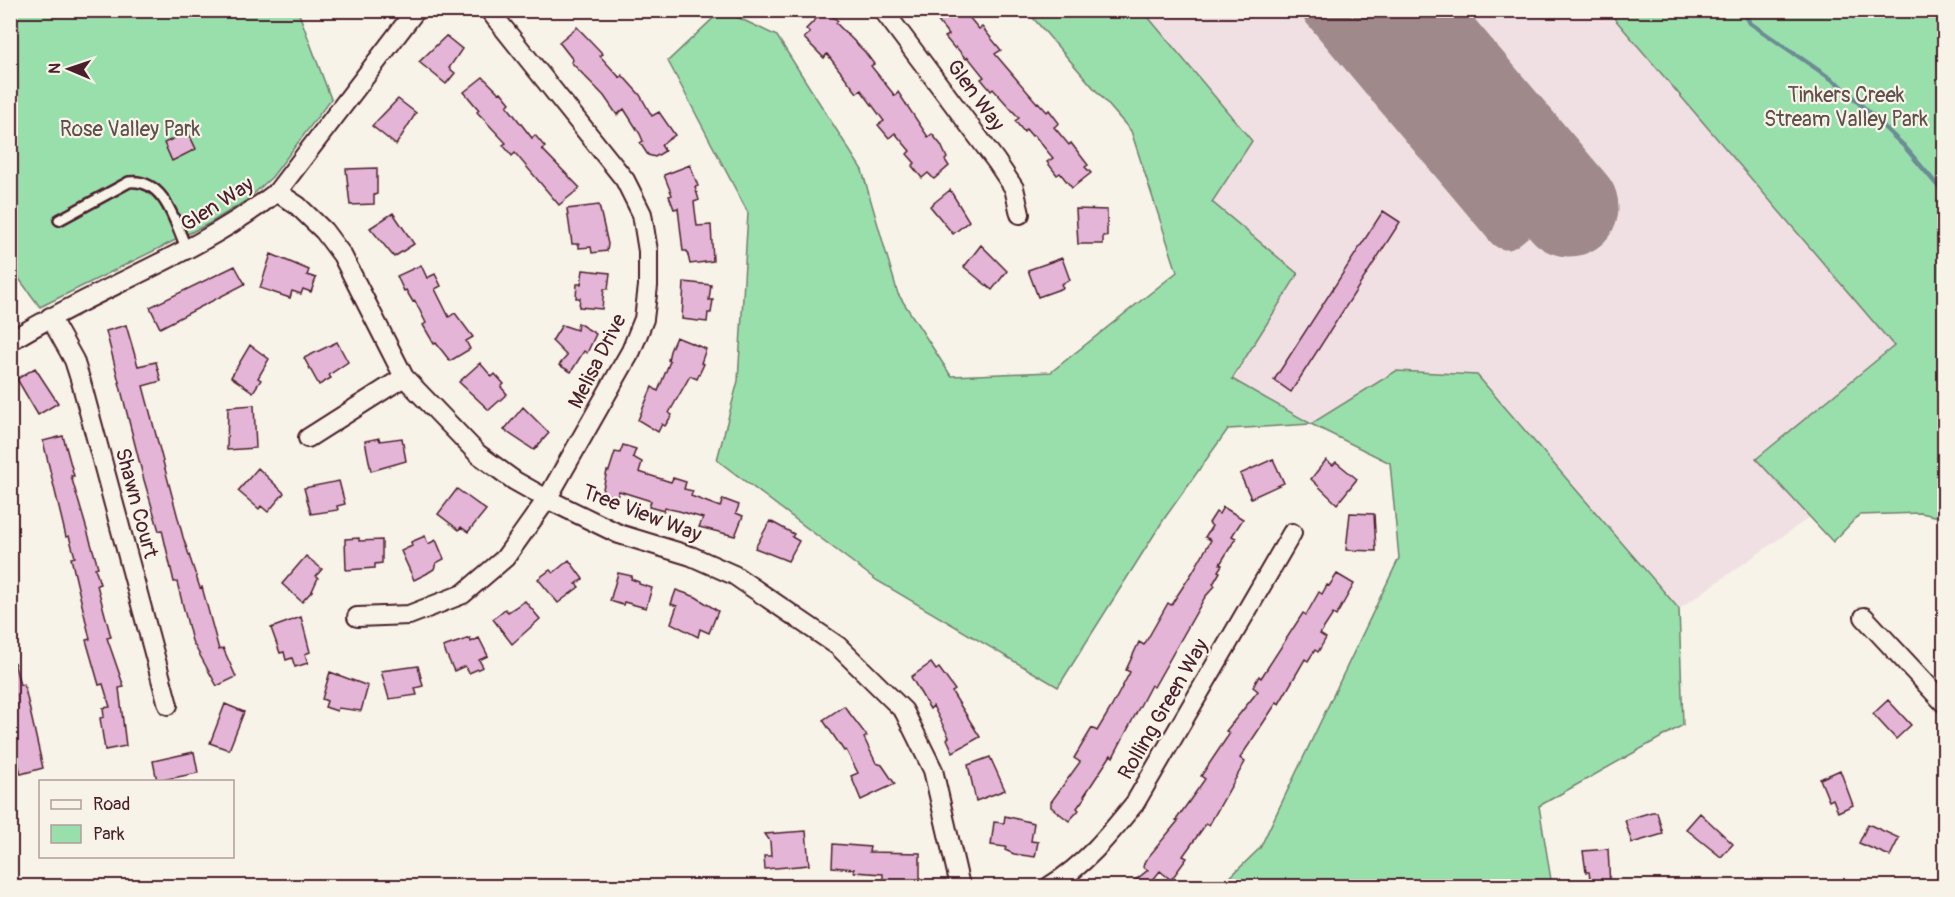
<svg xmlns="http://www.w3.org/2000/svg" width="1955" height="897" viewBox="0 0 1955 897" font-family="Pangolin,sans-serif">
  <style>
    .built { fill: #f1e0e3 }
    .green { fill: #99dfac; stroke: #727f6c; stroke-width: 1.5 }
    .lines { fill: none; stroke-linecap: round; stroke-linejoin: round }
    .stream { stroke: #6c8c94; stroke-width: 4.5 }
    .taxiway { stroke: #a0898a; stroke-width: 39 }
    .runway { stroke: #a0898a; stroke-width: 99 }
    .building { fill: #e4b5d7; stroke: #4a1f2b; stroke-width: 1.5 }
    .service-casing { stroke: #4a1f2b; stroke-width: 14 }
    .minor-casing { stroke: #4a1f2b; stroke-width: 22 }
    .service { stroke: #f7f3e8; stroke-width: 9 }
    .minor { stroke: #f7f3e8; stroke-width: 18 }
    .labels { text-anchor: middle; stroke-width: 4.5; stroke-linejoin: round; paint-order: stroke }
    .street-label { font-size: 21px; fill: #4a1f2b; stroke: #f7f3e8 }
    .park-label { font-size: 21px; fill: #5e4f4b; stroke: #f7f3e8 }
  </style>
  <rect width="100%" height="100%" fill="#f7f3e8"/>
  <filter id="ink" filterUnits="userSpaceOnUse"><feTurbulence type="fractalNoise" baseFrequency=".0167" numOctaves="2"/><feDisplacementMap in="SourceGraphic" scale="12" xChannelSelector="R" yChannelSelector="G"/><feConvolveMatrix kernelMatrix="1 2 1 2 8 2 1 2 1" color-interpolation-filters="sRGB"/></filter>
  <g filter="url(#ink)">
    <path class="built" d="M 1143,11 L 1608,11 L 1944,404 L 1944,423 L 1679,609 L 1477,375 L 1396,371 L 1311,424 L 1232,379 L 1298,274 L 1212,202 Z"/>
    <path class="green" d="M 722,10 L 777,36 L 862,170 L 898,294 L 951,376 L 1051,372 L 1177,272 L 1131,131 L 1027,11 L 1143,11 L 1252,141 L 1212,202 L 1298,274 L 1232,379 L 1311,424 L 1396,371 L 1477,375 L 1679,609 L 1683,725 L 1539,806 L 1552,886 L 1221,886 L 1260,848 L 1399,558 L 1390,463 L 1311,424 L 1228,429 L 1164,519 L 1058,687 L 876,580 L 717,460 L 738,381 L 748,213 L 668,61 Z
      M 10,11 L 298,11 L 331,99 L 272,177 L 247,200 L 210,223 L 40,307 L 11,268 Z
      M 1608,11 L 1944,11 L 1944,518 L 1921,513 L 1859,515 L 1833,542 L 1756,459 L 1894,346 Z"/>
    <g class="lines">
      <path class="stream" d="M 1743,10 L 1750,23 L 1840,85 L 1904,146 L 1943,192 L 1944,191"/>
      <path class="taxiway" d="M 1321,10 L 1506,230 L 1555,190
        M 1361,57 L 1408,17"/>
      <path class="runway" d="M 1402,10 L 1569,207"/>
    </g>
    <path class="building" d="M 825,10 L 838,21 L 836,23 L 865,52 L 874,64 L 871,66 L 895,96 L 898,92 L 928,137 L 932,134 L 941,145 L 947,158 L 945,160 L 949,166 L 934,179 L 928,173 L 922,178 L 912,166 L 915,163 L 907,154 L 910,151 L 895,133 L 889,138 L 878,125 L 884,121 L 861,90 L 857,93 L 827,54 L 824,58 L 804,38 L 810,33 L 806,29 Z
      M 929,10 L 963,10 L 979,29 L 982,27 L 1001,50 L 995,54 L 1037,103 L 1038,102 L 1047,112 L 1049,110 L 1059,123 L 1054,127 L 1069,145 L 1071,143 L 1088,165 L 1085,167 L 1091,173 L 1072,188 L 1060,173 L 1057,175 L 1047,162 L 1053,158 L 1034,135 L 1032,136 L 1026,129 L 1024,132 L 1015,121 L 1019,118 L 993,89 L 991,91 L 981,79 L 984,77 L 968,57 L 966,59 L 956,47 L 955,49 L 945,37 L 949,35 Z
      M 577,27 L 603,54 L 600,56 L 620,78 L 622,75 L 640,95 L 652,116 L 659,112 L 675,135 L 661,145 L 665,151 L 655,157 L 648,155 L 640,143 L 643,141 L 640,134 L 624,109 L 617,115 L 604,96 L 571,62 L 573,60 L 559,42 Z
      M 446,36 L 462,49 L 449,68 L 455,73 L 446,84 L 419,62 Z
      M 483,77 L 499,93 L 501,92 L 510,103 L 507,106 L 532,138 L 535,135 L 545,147 L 542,149 L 580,188 L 559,205 L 515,153 L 512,156 L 503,145 L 506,143 L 477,112 L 479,110 L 464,92 Z
      M 398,99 L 416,113 L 396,145 L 372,126 Z
      M 188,132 L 196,149 L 172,161 L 164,143 Z
      M 690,165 L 698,186 L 695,187 L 699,200 L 694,202 L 697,226 L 711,225 L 713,261 L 690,264 L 687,251 L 683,251 L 678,208 L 674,209 L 669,196 L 672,195 L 664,175 Z
      M 377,168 L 377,194 L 374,195 L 374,204 L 350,205 L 346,169 Z
      M 950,190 L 969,221 L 953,234 L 930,206 Z
      M 599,205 L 608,244 L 607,251 L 592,253 L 591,247 L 579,248 L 579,244 L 572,244 L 567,209 Z
      M 1076,209 L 1107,210 L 1107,236 L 1103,236 L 1103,244 L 1078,244 Z
      M 1383,211 L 1400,222 L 1291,392 L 1274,380 Z
      M 393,213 L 414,244 L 394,257 L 370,228 Z
      M 981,245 L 1007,271 L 992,290 L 964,267 Z
      M 271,254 L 309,270 L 307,275 L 316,278 L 311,292 L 303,289 L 301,294 L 292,291 L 290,298 L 260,288 Z
      M 1062,258 L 1070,280 L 1061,284 L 1063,288 L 1038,297 L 1028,270 Z
      M 421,265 L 427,278 L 435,274 L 441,286 L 435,289 L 449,317 L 455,313 L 473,337 L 466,341 L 470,349 L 450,361 L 436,343 L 434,344 L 423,325 L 426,323 L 415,301 L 413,302 L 406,290 L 404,291 L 397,276 Z
      M 235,266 L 245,284 L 160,328 L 150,307 Z
      M 583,270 L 610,273 L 608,289 L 604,289 L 602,309 L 579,307 L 580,298 L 576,298 L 577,284 L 581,284 Z
      M 684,282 L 711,285 L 709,300 L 713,300 L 711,313 L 708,313 L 707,322 L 682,319 Z
      M 578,323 L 596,334 L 587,353 L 584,351 L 571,372 L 559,365 L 567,356 L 552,341 L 562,325 L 577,330 Z
      M 126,325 L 138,366 L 156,362 L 161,381 L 143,386 L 183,537 L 200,588 L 202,587 L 219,650 L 223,648 L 236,677 L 217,686 L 192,641 L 177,582 L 174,582 L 162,530 L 159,531 L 144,480 L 106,331 Z
      M 676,337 L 706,349 L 701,363 L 704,364 L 697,379 L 690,376 L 669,413 L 672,415 L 665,426 L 662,424 L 658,432 L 638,420 L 652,387 L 658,391 L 670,361 L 668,360 L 670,351 Z
      M 337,342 L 348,362 L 329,375 L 331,378 L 319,385 L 304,358 Z
      M 250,345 L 269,359 L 258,378 L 261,380 L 253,392 L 231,377 Z
      M 480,363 L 492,377 L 495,374 L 504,384 L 501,387 L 507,394 L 489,410 L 459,382 Z
      M 35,368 L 58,403 L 38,415 L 17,379 Z
      M 254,405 L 256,448 L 227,450 L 228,407 Z
      M 523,407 L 549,433 L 534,450 L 504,430 Z
      M 63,436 L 74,476 L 71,476 L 98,567 L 95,568 L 100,584 L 97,585 L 111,637 L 107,638 L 124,687 L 119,688 L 126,746 L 105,750 L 100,718 L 104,717 L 103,708 L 110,707 L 103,684 L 99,685 L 86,640 L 90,639 L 71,558 L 75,557 L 69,536 L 66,537 L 43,441 Z
      M 379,438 L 380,441 L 402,438 L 406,461 L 371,471 L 365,441 Z
      M 623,445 L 636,449 L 633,457 L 642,462 L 639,472 L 671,482 L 673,478 L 686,482 L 684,489 L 693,491 L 691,496 L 720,507 L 723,499 L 739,505 L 736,513 L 743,516 L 735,536 L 699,527 L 703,518 L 679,511 L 665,508 L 664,511 L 649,507 L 651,501 L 619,491 L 617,497 L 602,493 L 607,471 L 609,471 L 615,452 L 620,453 Z
      M 1273,459 L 1284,483 L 1251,498 L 1240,474 Z
      M 1326,460 L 1333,465 L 1336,462 L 1357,479 L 1337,504 L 1311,479 Z
      M 258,468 L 284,493 L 268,512 L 261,506 L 259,509 L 238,491 Z
      M 339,481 L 345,504 L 337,506 L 338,510 L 311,514 L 304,488 Z
      M 457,489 L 486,510 L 468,532 L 461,527 L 459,530 L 438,514 Z
      M 1223,507 L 1243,519 L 1232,536 L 1236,538 L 1220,564 L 1222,565 L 1218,571 L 1220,572 L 1213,584 L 1215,586 L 1205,597 L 1154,687 L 1151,685 L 1113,757 L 1111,755 L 1084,796 L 1085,797 L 1077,808 L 1079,810 L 1069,821 L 1051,807 L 1051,802 L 1080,762 L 1074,758 L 1092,728 L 1097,731 L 1112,706 L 1130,672 L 1126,670 L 1139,642 L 1144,645 L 1168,603 L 1171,605 L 1192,573 L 1211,540 L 1205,537 L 1212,526 L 1209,523 L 1216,512 L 1219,514 Z
      M 1350,513 L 1374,514 L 1376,551 L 1346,550 Z
      M 770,521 L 794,534 L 792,537 L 799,541 L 788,561 L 755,548 Z
      M 425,536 L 428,544 L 436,540 L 444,559 L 436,563 L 434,569 L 426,574 L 414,580 L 401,551 L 412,546 L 411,542 Z
      M 359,538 L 359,541 L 382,540 L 382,563 L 375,564 L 375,568 L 346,570 L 345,539 Z
      M 306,556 L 322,569 L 316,576 L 318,578 L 312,591 L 302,602 L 282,584 Z
      M 569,560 L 583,579 L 576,584 L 579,587 L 558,603 L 538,579 L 550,570 L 553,573 Z
      M 618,573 L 632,576 L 631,579 L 639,582 L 639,584 L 652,588 L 646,608 L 624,602 L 623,605 L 610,601 Z
      M 1337,574 L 1354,584 L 1336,616 L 1333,614 L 1320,634 L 1326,638 L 1318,652 L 1315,650 L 1308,661 L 1305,659 L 1279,704 L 1277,702 L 1240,758 L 1245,762 L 1209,825 L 1206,824 L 1183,856 L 1187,858 L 1171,880 L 1160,871 L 1148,886 L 1128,886 L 1148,870 L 1143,867 L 1145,861 L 1178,821 L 1176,820 L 1205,779 L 1201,776 L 1230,733 L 1226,731 L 1258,691 L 1253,687 L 1259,676 L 1261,678 L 1303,613 L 1306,615 L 1319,592 L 1322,594 L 1327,585 L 1329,586 Z
      M 676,590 L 696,597 L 718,611 L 709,633 L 700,629 L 698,637 L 671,623 L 677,606 L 671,604 Z
      M 525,601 L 540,619 L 512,644 L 493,619 L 505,609 L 508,612 Z
      M 301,617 L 310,652 L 305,654 L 308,663 L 295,667 L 292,658 L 286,660 L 284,652 L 280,653 L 271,628 Z
      M 470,638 L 471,642 L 479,638 L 488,656 L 479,660 L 483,667 L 469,673 L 465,666 L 454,671 L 443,647 Z
      M 10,662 L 14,662 L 20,685 L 24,684 L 43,768 L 21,774 L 12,742 L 17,741 L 10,717 Z
      M 931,663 L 936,670 L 939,668 L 955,690 L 952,692 L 980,737 L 953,752 L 947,739 L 949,737 L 933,706 L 930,709 L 911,677 Z
      M 418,666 L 423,686 L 415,688 L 417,695 L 389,699 L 381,671 Z
      M 330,672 L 368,686 L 361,711 L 338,708 L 337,711 L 325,707 L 327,701 L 322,699 Z
      M 1888,700 L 1911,725 L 1896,739 L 1873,714 Z
      M 225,704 L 244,712 L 229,750 L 210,743 Z
      M 844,706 L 867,736 L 864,738 L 876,763 L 882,765 L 895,784 L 861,800 L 851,776 L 858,773 L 846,750 L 844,751 L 823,720 Z
      M 194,752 L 198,773 L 157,781 L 153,761 Z
      M 990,757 L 1005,790 L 976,801 L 968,765 Z
      M 1840,770 L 1853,805 L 1838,812 L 1833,799 L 1829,801 L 1820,779 Z
      M 1652,812 L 1657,812 L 1663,834 L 1632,843 L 1625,820 Z
      M 1700,813 L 1733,844 L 1721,857 L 1686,829 Z
      M 1005,816 L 1034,823 L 1031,841 L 1038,842 L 1035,857 L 1014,854 L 1005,850 L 1006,847 L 991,845 L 994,822 L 1004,823 Z
      M 1868,824 L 1899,838 L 1890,856 L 1859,843 Z
      M 806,831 L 809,865 L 765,869 L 764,856 L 771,856 L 770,841 L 765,834 Z
      M 833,844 L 870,847 L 869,852 L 920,853 L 920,884 L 883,881 L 883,874 L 854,872 L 854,869 L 832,867 Z
      M 1608,849 L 1610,886 L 1591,886 L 1589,872 L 1586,872 L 1583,851 Z"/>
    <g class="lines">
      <defs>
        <path id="service" d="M 59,220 L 129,182 C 165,178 175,223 187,250"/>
        <path id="minor" d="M 883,10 L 996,161 L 1014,188 L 1020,214
          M 277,192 L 298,206 L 324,231 L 342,255 L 404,377 L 478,454 L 515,481 L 547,499 L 619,534 L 691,556 L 734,575 L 838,646 L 904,711 L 933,770 L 960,886
          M 50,317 L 74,360 L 81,382 L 168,705
          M 10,341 C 98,287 196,255 277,192 L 416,10
          M 308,438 L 404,377
          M 357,617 L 409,615 L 463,594 L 505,558 L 547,499 L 631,351 L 644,319 L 648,286 L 648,251 L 642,214 L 625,180 L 489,10
          M 1864,617 L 1944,703
          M 1050,886 C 1085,865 1109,835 1135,803 L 1292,533"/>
      </defs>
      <use href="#service" class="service-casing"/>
      <use href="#minor" class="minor-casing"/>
      <use href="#service" class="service"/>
      <use href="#minor" class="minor"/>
    </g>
  </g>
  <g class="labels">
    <g class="street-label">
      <text transform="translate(976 95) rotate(54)" y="7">Glen Way</text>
      <text transform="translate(217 204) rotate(-33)" y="7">Glen Way</text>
      <text transform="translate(597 361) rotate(-63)" y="7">Melisa Drive</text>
      <text transform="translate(137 503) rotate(75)" y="7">Shawn Court</text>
      <text transform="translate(642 513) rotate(21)" y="7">Tree View Way</text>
      <text transform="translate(1163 709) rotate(-60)" y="7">Rolling Green Way</text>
    </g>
    <g class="park-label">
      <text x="1846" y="102">Tinkers Creek<tspan x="1846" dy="24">Stream Valley Park</tspan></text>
      <text x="130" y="136">Rose Valley Park</text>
    </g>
  </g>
  <rect width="1955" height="897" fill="none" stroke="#f7f3e8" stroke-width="36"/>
  <rect x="18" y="18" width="1919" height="861" fill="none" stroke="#4a1f2b" stroke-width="2" filter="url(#ink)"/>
  <rect x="39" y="780" width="195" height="78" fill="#f7f3e8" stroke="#b29e9c" stroke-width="1.5"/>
  <rect x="51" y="800" width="30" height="9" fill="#f7f3e8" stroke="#b29e9c" stroke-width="1.5"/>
  <text x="93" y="810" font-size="18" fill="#4a1f2b">Road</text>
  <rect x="51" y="825" width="30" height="18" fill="#99dfac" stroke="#b29e9c" stroke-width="1.5"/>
  <text x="93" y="840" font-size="18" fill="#4a1f2b">Park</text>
  <g transform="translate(69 69) rotate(272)" stroke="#f7f3e8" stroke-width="4.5" paint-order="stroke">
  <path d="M0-4.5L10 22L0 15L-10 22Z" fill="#4a1f2b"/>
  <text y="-9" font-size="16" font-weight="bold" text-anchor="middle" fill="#4a1f2b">N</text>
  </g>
</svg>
